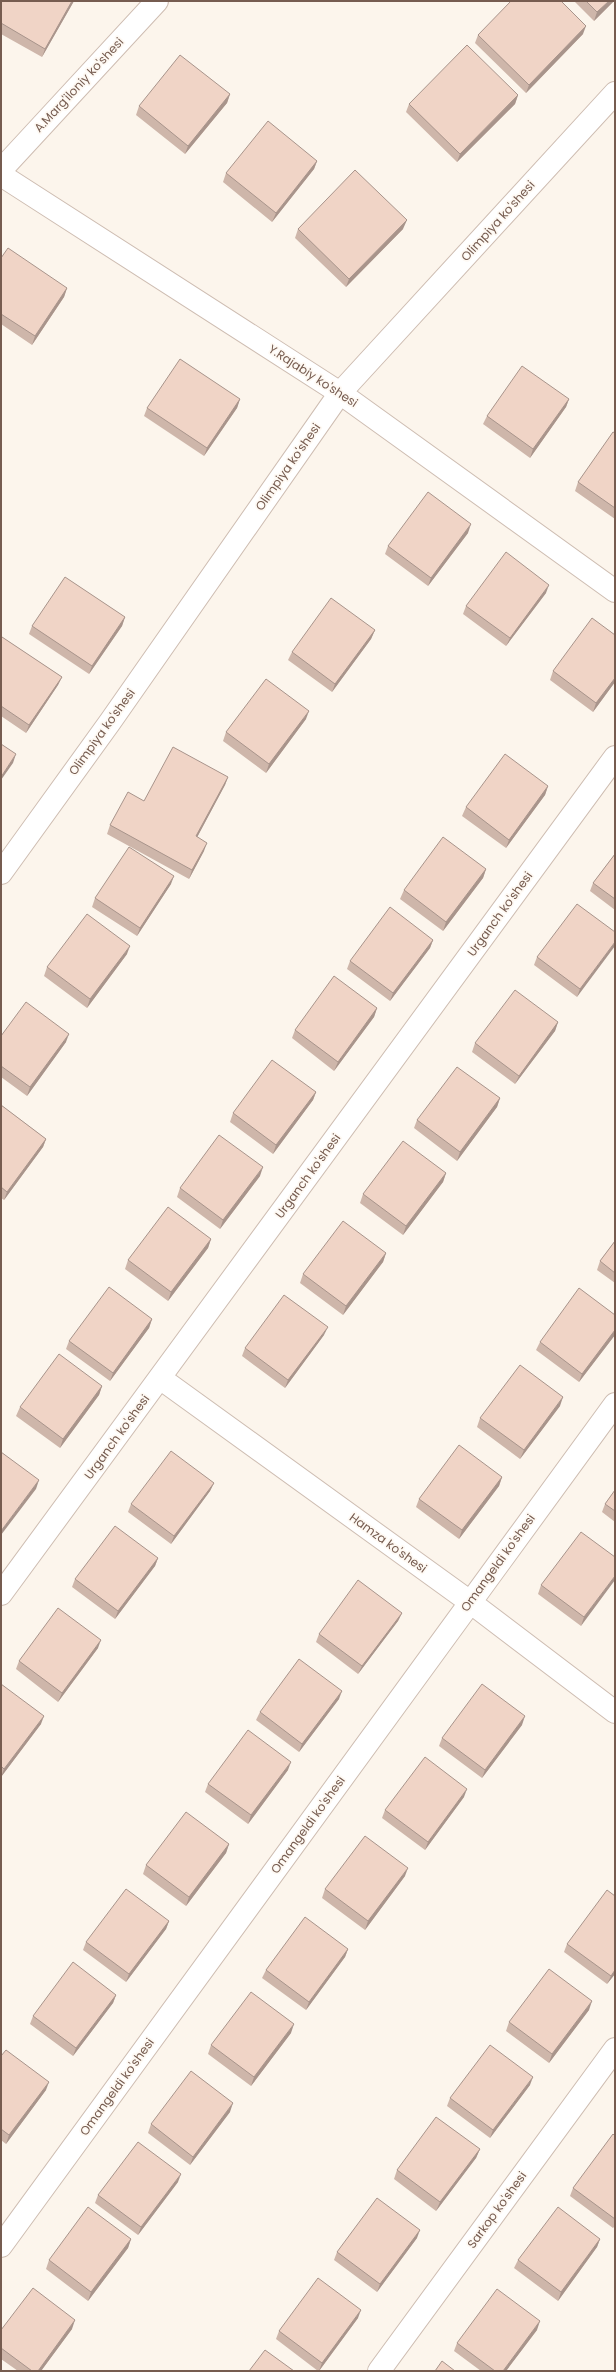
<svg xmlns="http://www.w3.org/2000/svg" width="616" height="2372" viewBox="0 0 616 2372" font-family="Poppins,sans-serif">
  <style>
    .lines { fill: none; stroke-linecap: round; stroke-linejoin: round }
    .minor-casing { stroke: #cebdb2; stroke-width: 24 }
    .tertiary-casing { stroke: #cebdb2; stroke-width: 24 }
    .minor { stroke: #fff; stroke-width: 22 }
    .tertiary { stroke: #fff; stroke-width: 22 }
    .wall { fill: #ceb6aa }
    .shaded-wall { fill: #a8948b }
    .building { fill: #f0d4c6; stroke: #a8948b }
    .labels { text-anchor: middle; stroke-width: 3.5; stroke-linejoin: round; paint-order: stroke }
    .street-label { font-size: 12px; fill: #765c50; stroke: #fef9f3 }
  </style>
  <rect width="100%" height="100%" fill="#fcf5ec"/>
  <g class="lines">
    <defs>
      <path id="minor" d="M 1,170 L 157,1
        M 1,873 L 110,722 L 340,393 L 615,93
        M 160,1378 L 470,1602 L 615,1712
        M 1,1594 L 615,757
        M 1,2246 L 615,1404
        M 379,2371 L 615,2049"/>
      <path id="tertiary" d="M 1,175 L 340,393 L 615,591"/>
    </defs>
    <use href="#minor" class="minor-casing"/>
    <use href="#tertiary" class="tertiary-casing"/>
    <use href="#minor" class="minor"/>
    <use href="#tertiary" class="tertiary"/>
  </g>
  <path class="wall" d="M 1,1 L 74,1 L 42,57 L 1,34 Z
    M 574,1 L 614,1 L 594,21 Z
    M 583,34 L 526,93 L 475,43 L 478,35 Z
    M 230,94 L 227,103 L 185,154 L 136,115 L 139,106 Z
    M 518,95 L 515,104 L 457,162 L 406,112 L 409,104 Z
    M 317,161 L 314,169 L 272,222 L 223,182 L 226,173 Z
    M 298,229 L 403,229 L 346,287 L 295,238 Z
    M 1,258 L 67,288 L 64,297 L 32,345 L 1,324 Z
    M 240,399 L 237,408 L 204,456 L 144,416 L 147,408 Z
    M 569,399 L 566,407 L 530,458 L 483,424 L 487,416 Z
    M 615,433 L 615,519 L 575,491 L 578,482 Z
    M 468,533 L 428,586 L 385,554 L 388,546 Z
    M 546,593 L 506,646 L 463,614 L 466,606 Z
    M 125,617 L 122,626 L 89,674 L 29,634 L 32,626 Z
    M 375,630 L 371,639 L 332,692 L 288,660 L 292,652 Z
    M 615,635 L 615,682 L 593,712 L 550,680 L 553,671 Z
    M 1,637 L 62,677 L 58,685 L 26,733 L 1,716 Z
    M 306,719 L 266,773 L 223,741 L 226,732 Z
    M 228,777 L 225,785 L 197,837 L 204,851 L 189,879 L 107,834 L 110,825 L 144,801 Z
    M 548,786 L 545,795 L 506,848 L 462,816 L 466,807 Z
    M 615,854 L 615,910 L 590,891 L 593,883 Z
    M 486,869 L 483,878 L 443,931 L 400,899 L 404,890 Z
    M 171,884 L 137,936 L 92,907 L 95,898 Z
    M 615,932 L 577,997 L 534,965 L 537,957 Z
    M 433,940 L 430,948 L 390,1001 L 347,969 L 350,961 Z
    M 127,954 L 87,1008 L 44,976 L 47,967 Z
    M 377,1008 L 374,1017 L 334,1071 L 292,1038 L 295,1030 Z
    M 558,1022 L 555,1031 L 515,1084 L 472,1052 L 475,1043 Z
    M 1,1036 L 66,1042 L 27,1096 L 1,1077 Z
    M 316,1092 L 313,1100 L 273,1154 L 230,1122 L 233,1113 Z
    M 500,1098 L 497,1107 L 457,1161 L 414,1128 L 417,1120 Z
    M 1,1105 L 46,1139 L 43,1147 L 4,1200 L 1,1198 Z
    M 446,1173 L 443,1182 L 403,1235 L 360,1203 L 363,1194 Z
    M 260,1176 L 220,1229 L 177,1197 L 180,1188 Z
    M 211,1239 L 208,1248 L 168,1301 L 125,1269 L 128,1260 Z
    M 615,1241 L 615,1283 L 597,1270 L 600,1261 Z
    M 386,1253 L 383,1262 L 343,1315 L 300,1283 L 303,1274 Z
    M 615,1315 L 615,1335 L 579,1382 L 536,1350 L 540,1342 Z
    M 152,1319 L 149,1328 L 110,1381 L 66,1349 L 69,1341 Z
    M 324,1335 L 285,1388 L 242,1356 L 245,1348 Z
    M 102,1386 L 99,1395 L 60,1448 L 16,1416 L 20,1407 Z
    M 560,1406 L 520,1459 L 477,1427 L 480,1418 Z
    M 502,1477 L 499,1486 L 459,1539 L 416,1507 L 419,1499 Z
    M 214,1483 L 210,1491 L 171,1544 L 128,1512 L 131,1504 Z
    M 615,1490 L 615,1522 L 602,1512 L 605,1504 Z
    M 615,1557 L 581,1626 L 538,1594 L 541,1585 Z
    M 158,1558 L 155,1566 L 115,1619 L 72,1587 L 75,1579 Z
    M 402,1613 L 398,1621 L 358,1674 L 316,1642 L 319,1634 Z
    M 98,1648 L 58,1702 L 16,1669 L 19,1661 Z
    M 1,1684 L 41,1724 L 1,1777 Z
    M 339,1699 L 299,1752 L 256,1720 L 260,1712 Z
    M 522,1725 L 482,1778 L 439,1746 L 442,1738 Z
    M 288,1770 L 248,1824 L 205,1792 L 208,1784 Z
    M 464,1797 L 425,1850 L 382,1818 L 385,1810 Z
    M 229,1844 L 226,1853 L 186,1906 L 143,1874 L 146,1865 Z
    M 405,1876 L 365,1930 L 322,1898 L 325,1889 Z
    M 615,1896 L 615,1974 L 607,1984 L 564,1952 L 567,1944 Z
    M 169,1921 L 166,1929 L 126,1982 L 83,1950 L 86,1942 Z
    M 348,1949 L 345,1957 L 306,2010 L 262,1978 L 266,1970 Z
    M 116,1995 L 113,2003 L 73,2056 L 30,2024 L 33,2016 Z
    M 589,2010 L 549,2063 L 506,2031 L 509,2022 Z
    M 291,2033 L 251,2086 L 208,2054 L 211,2045 Z
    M 1,2056 L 46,2090 L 6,2144 L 1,2140 Z
    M 530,2085 L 490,2138 L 447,2106 L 450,2098 Z
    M 230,2112 L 190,2165 L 148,2133 L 151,2124 Z
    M 615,2136 L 615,2226 L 613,2228 L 570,2196 L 573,2188 Z
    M 480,2149 L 476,2158 L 436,2211 L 394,2179 L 397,2170 Z
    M 178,2182 L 138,2235 L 95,2203 L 98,2195 Z
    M 417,2238 L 377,2292 L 334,2260 L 337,2252 Z
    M 131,2239 L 128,2248 L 88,2301 L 46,2269 L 49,2260 Z
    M 600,2239 L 597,2247 L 558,2301 L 514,2268 L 518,2260 Z
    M 358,2318 L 319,2371 L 318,2371 L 276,2339 L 279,2331 Z
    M 72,2329 L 41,2371 L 18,2371 L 1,2359 L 1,2330 Z
    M 537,2330 L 506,2371 L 481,2371 L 454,2351 L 457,2343 Z"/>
  <path class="shaded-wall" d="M 72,1 L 74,1 L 42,57 L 45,49 Z
    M 609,1 L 614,1 L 594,21 L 597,12 Z
    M 586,26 L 583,34 L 526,93 L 529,85 Z
    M 230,94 L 227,103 L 185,154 L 188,146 Z
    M 518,95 L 515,104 L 457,162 L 460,154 Z
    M 317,161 L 314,169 L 272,222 L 276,213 Z
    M 407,220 L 403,229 L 346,287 L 349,279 Z
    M 67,288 L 64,297 L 32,345 L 35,336 Z
    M 240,399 L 237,408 L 204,456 L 207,448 Z
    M 569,399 L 566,407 L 530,458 L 533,449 Z
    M 471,524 L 468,533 L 428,586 L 431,578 Z
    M 549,585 L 546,593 L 506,646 L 510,638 Z
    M 125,617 L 122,626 L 89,674 L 92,666 Z
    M 375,630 L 371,639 L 332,692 L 335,684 Z
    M 62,677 L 58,685 L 26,733 L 29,725 Z
    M 615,678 L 615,682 L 593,712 L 596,703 Z
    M 309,711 L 306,719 L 266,773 L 269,764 Z
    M 16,754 L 13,763 L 1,780 L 1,777 Z
    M 228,777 L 225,785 L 193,845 L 196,836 Z
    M 548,786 L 545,795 L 506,848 L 509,840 Z
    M 207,843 L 204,851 L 189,879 L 192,870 Z
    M 486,869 L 483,878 L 443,931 L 446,922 Z
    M 174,876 L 171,884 L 137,936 L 140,928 Z
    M 433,940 L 430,948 L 390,1001 L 393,993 Z
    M 615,942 L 615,946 L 577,997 L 580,989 Z
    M 130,946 L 127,954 L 87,1008 L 90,999 Z
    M 377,1008 L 374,1017 L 334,1071 L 338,1062 Z
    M 558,1022 L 555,1031 L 515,1084 L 519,1076 Z
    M 69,1034 L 66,1042 L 27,1096 L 30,1087 Z
    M 316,1092 L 313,1100 L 273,1154 L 276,1145 Z
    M 500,1098 L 497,1107 L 457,1161 L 460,1152 Z
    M 46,1139 L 43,1147 L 4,1200 L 7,1192 Z
    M 263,1167 L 260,1176 L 220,1229 L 223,1220 Z
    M 446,1173 L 443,1182 L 403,1235 L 406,1226 Z
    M 211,1239 L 208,1248 L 168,1301 L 171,1292 Z
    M 386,1253 L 383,1262 L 343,1315 L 346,1306 Z
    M 152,1319 L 149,1328 L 110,1381 L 113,1373 Z
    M 328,1327 L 324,1335 L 285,1388 L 288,1380 Z
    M 615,1330 L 615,1335 L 579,1382 L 582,1374 Z
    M 102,1386 L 99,1395 L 60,1448 L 63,1439 Z
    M 563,1397 L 560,1406 L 520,1459 L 524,1450 Z
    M 502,1477 L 499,1486 L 459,1539 L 462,1530 Z
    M 39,1480 L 36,1489 L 1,1535 L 1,1531 Z
    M 214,1483 L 210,1491 L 171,1544 L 174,1536 Z
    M 158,1558 L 155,1566 L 115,1619 L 118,1611 Z
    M 615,1576 L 615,1580 L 581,1626 L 584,1617 Z
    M 402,1613 L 398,1621 L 358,1674 L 362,1666 Z
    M 101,1640 L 98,1648 L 58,1702 L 62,1693 Z
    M 342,1691 L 339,1699 L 299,1752 L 302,1744 Z
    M 44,1716 L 41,1724 L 1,1777 L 4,1769 Z
    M 525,1716 L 522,1725 L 482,1778 L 485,1770 Z
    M 291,1762 L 288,1770 L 248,1824 L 251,1815 Z
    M 467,1789 L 464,1797 L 425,1850 L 428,1842 Z
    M 229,1844 L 226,1853 L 186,1906 L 189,1897 Z
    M 408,1868 L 405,1876 L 365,1930 L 368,1921 Z
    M 169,1921 L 166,1929 L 126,1982 L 129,1974 Z
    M 348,1949 L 345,1957 L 306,2010 L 309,2002 Z
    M 615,1970 L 615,1974 L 607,1984 L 611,1976 Z
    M 116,1995 L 113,2003 L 73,2056 L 76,2048 Z
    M 592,2001 L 589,2010 L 549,2063 L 552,2054 Z
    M 294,2024 L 291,2033 L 251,2086 L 254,2077 Z
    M 533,2077 L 530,2085 L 490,2138 L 493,2130 Z
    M 49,2082 L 46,2090 L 6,2144 L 9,2135 Z
    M 233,2103 L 230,2112 L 190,2165 L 193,2157 Z
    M 480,2149 L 476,2158 L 436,2211 L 440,2202 Z
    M 181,2174 L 178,2182 L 138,2235 L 141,2227 Z
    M 420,2230 L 417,2238 L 377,2292 L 380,2284 Z
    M 131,2239 L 128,2248 L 88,2301 L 91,2292 Z
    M 600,2239 L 597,2247 L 558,2301 L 561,2292 Z
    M 361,2310 L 358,2318 L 319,2371 L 322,2363 Z
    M 75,2320 L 72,2329 L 41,2371 L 38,2371 Z
    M 540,2321 L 537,2330 L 506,2371 L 503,2371 Z"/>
  <path class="building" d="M 1,1 L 72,1 L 45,49 L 1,23 Z
    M 511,1 L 561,1 L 586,26 L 529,85 L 478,35 Z
    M 586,1 L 609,1 L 597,12 Z
    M 467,45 L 518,95 L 460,154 L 409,104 Z
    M 180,55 L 230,94 L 188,146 L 139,106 Z
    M 268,121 L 317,161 L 276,213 L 226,173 Z
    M 355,170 L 407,220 L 349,279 L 298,229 Z
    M 8,248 L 67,288 L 35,336 L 1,314 L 1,258 Z
    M 180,359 L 240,399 L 207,448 L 147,408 Z
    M 522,366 L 569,399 L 533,449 L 487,416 Z
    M 613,432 L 615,433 L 615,508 L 578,482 Z
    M 428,492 L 471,524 L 431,578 L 388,546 Z
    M 506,552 L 549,585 L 510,638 L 466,606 Z
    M 65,577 L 125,617 L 92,666 L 32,626 Z
    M 331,598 L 375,630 L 335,684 L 292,652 Z
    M 592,618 L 615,635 L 615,678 L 596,703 L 553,671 Z
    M 1,637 L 2,637 L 62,677 L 29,725 L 1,706 Z
    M 266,679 L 309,711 L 269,764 L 226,732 Z
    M 1,744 L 16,754 L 1,777 Z
    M 173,747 L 228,777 L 196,836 L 207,843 L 192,870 L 110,825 L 128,792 L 144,801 Z
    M 505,754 L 548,786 L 509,840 L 466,807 Z
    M 443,837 L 486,869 L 446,922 L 404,890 Z
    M 129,847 L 174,876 L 140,928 L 95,898 Z
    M 615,854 L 615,899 L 593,883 Z
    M 577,904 L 615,932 L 615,942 L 580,989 L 537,957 Z
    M 390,907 L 433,940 L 393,993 L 350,961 Z
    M 87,914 L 130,946 L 90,999 L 47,967 Z
    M 334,976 L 377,1008 L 338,1062 L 295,1030 Z
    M 515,990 L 558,1022 L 519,1076 L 475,1043 Z
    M 26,1002 L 69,1034 L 30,1087 L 1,1066 L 1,1036 Z
    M 272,1060 L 316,1092 L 276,1145 L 233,1113 Z
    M 457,1067 L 500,1098 L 460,1152 L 417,1120 Z
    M 1,1105 L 46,1139 L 7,1192 L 1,1187 Z
    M 219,1135 L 263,1167 L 223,1220 L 180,1188 Z
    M 403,1141 L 446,1173 L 406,1226 L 363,1194 Z
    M 168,1207 L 211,1239 L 171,1292 L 128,1260 Z
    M 343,1221 L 386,1253 L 346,1306 L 303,1274 Z
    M 615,1241 L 615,1273 L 600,1261 Z
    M 109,1287 L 152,1319 L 113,1373 L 69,1341 Z
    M 579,1288 L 615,1315 L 615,1330 L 582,1374 L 540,1342 Z
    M 284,1295 L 328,1327 L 288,1380 L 245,1348 Z
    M 59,1354 L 102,1386 L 63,1439 L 20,1407 Z
    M 520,1365 L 563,1397 L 524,1450 L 480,1418 Z
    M 459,1445 L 502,1477 L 462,1530 L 419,1499 Z
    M 171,1451 L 214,1483 L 174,1536 L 131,1504 Z
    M 1,1452 L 39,1480 L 1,1531 Z
    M 615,1490 L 615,1511 L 605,1504 Z
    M 115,1526 L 158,1558 L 118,1611 L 75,1579 Z
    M 581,1532 L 615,1557 L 615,1576 L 584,1617 L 541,1585 Z
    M 358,1580 L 402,1613 L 362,1666 L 319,1634 Z
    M 58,1608 L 101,1640 L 62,1693 L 19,1661 Z
    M 299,1659 L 342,1691 L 302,1744 L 260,1712 Z
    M 1,1684 L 44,1716 L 4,1769 L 1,1766 Z
    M 482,1684 L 525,1716 L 485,1770 L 442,1738 Z
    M 248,1730 L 291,1762 L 251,1815 L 208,1784 Z
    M 425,1757 L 467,1789 L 428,1842 L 385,1810 Z
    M 186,1812 L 229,1844 L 189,1897 L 146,1865 Z
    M 365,1836 L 408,1868 L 368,1921 L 325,1889 Z
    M 126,1889 L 169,1921 L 129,1974 L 86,1942 Z
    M 607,1890 L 615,1896 L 615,1970 L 611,1976 L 567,1944 Z
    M 305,1917 L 348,1949 L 309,2002 L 266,1970 Z
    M 73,1962 L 116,1995 L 76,2048 L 33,2016 Z
    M 549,1969 L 592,2001 L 552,2054 L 509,2022 Z
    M 251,1992 L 294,2024 L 254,2077 L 211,2045 Z
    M 490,2045 L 533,2077 L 493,2130 L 450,2098 Z
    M 6,2050 L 49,2082 L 9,2135 L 1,2129 L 1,2056 Z
    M 191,2071 L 233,2103 L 193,2157 L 151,2124 Z
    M 436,2117 L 480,2149 L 440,2202 L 397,2170 Z
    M 613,2134 L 615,2136 L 615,2219 L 573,2188 Z
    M 138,2142 L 181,2174 L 141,2227 L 98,2195 Z
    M 377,2198 L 420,2230 L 380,2284 L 337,2252 Z
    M 88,2207 L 131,2239 L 91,2292 L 49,2260 Z
    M 558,2207 L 600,2239 L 561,2292 L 518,2260 Z
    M 318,2278 L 361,2310 L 322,2363 L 279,2331 Z
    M 33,2288 L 75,2320 L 38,2371 L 32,2371 L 1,2348 L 1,2330 Z
    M 497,2289 L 540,2321 L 503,2371 L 495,2371 L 457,2343 Z
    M 265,2350 L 294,2371 L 249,2371 Z
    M 442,2361 L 455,2371 L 435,2371 Z"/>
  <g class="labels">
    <g class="street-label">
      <text transform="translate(79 85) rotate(-47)" y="4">A.Marg'iloniy ko'shesi</text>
      <text transform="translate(498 221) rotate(-48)" y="4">Olimpiya ko'shesi</text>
      <text transform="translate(313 376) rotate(33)" y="4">Y.Rajabiy ko'shesi</text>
      <text transform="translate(288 467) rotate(-55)" y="4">Olimpiya ko'shesi</text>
      <text transform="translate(102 732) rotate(-54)" y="4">Olimpiya ko'shesi</text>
      <text transform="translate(500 914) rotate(-54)" y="4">Urganch ko'shesi</text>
      <text transform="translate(308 1176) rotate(-54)" y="4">Urganch ko'shesi</text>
      <text transform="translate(117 1437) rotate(-54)" y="4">Urganch ko'shesi</text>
      <text transform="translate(388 1543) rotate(36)" y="4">Hamza ko'shesi</text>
      <text transform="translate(498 1563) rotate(-54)" y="4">Omangeldi ko'shesi</text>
      <text transform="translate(308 1825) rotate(-54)" y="4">Omangeldi ko'shesi</text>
      <text transform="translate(117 2087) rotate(-54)" y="4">Omangeldi ko'shesi</text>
      <text transform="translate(497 2210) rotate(-54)" y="4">Sarkop ko'shesi</text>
    </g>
  </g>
  <rect width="616" height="2372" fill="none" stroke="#765c50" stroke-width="4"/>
</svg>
